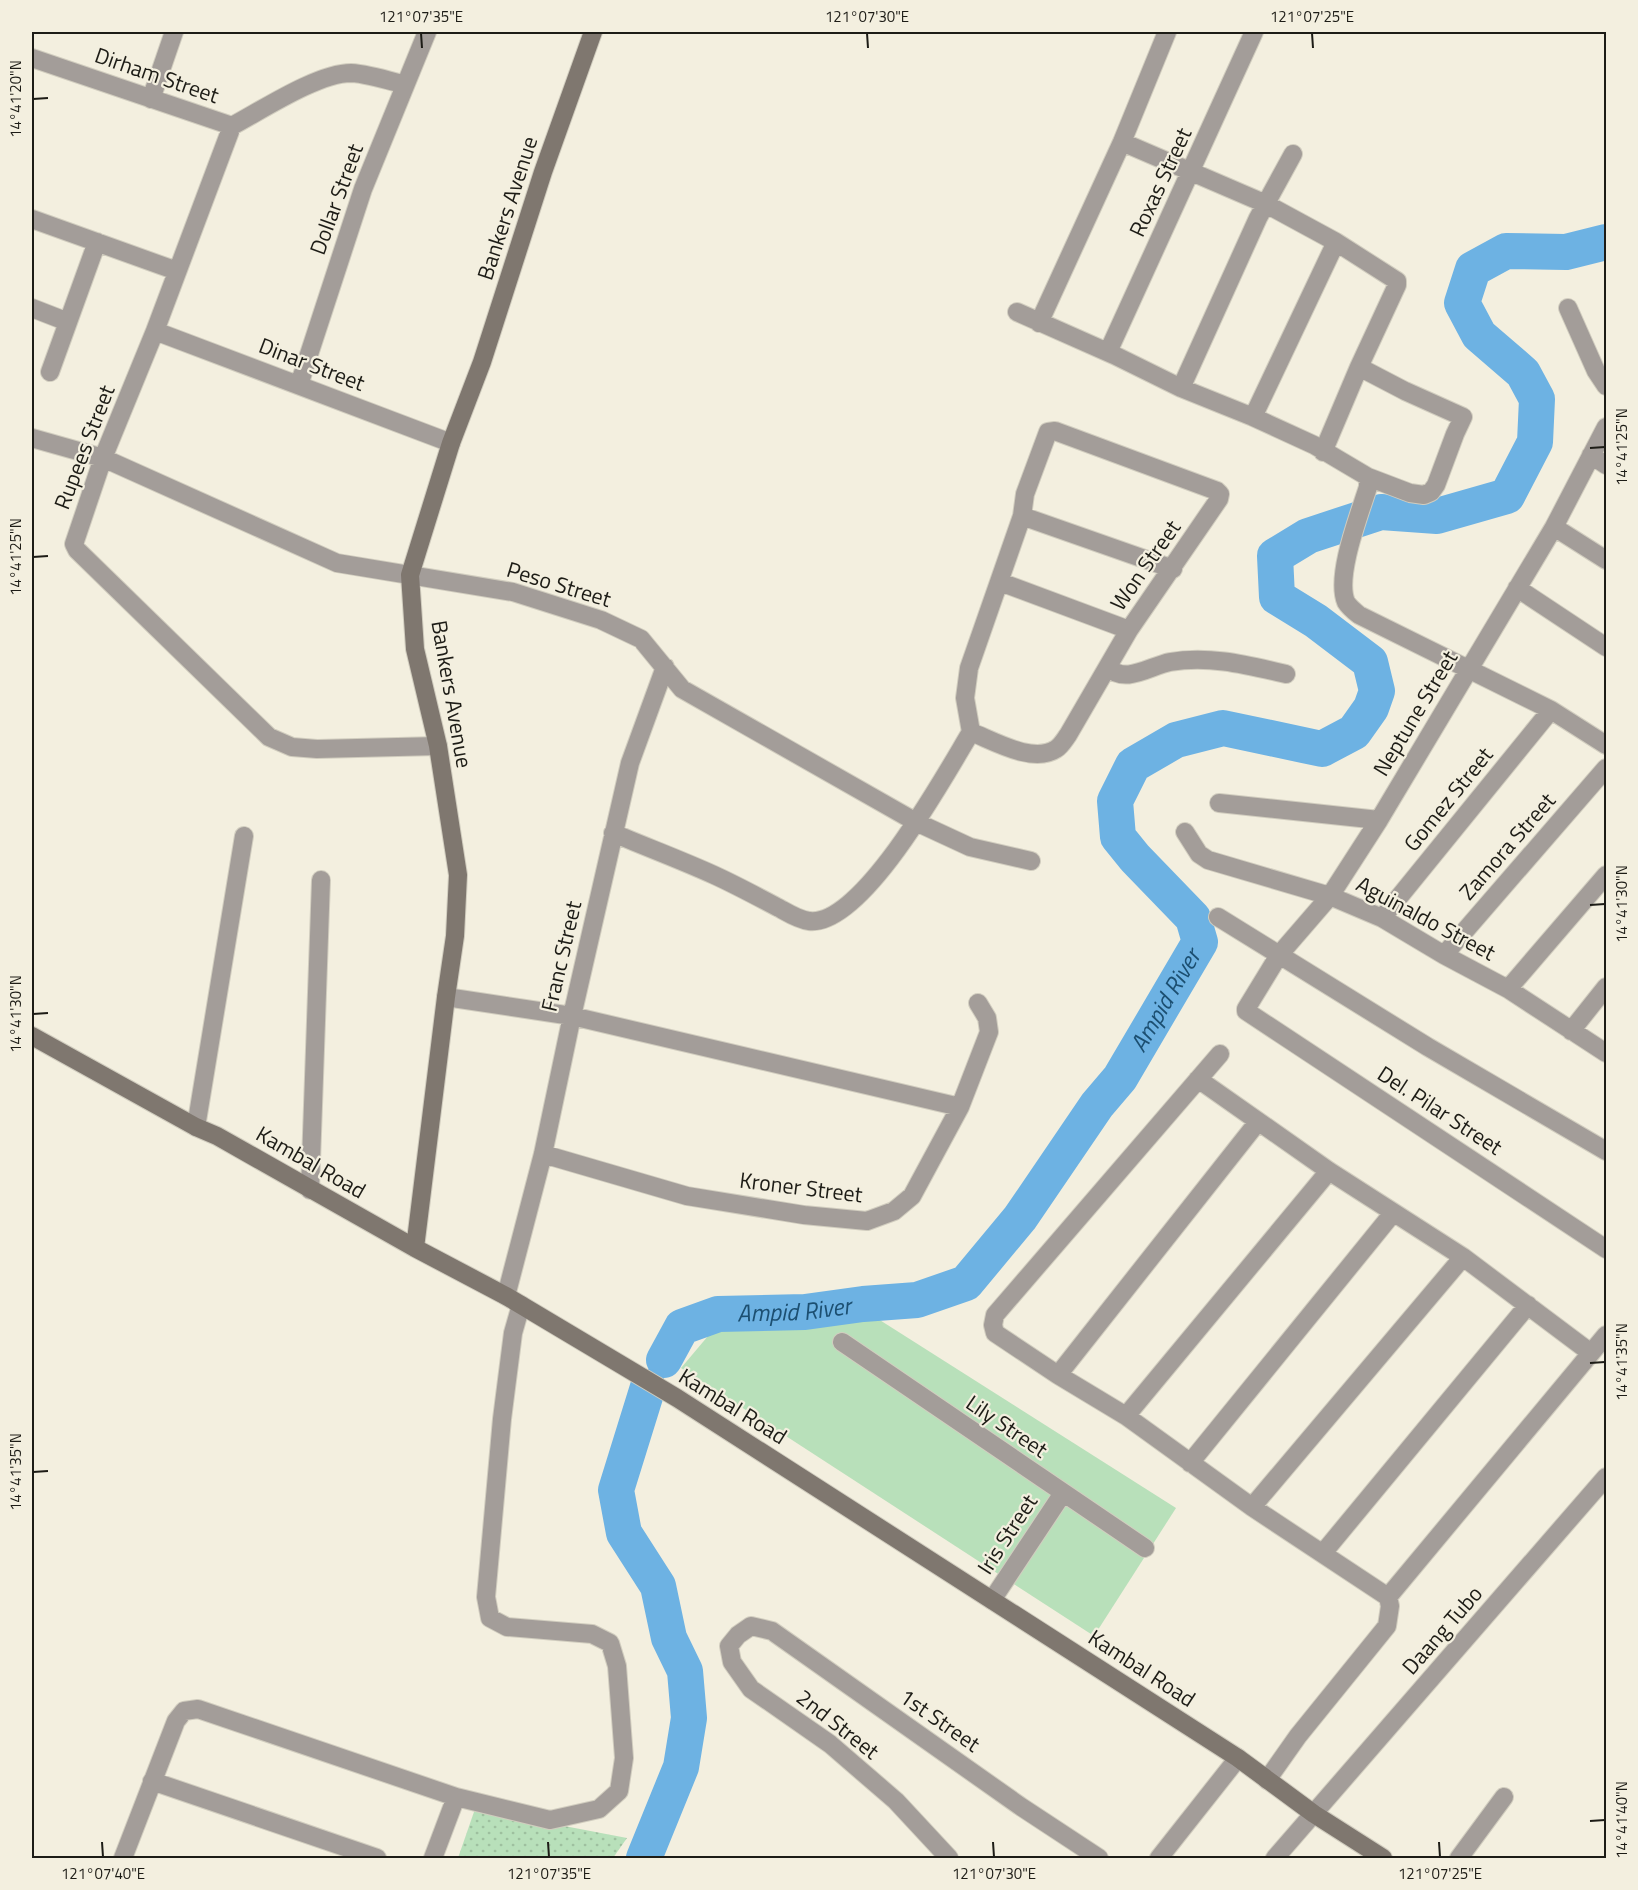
<svg xmlns="http://www.w3.org/2000/svg" width="1638" height="1890" viewBox="0 0 1638 1890" font-family="'Titillium Web',sans-serif">
  <style>
    .grass { fill: #b8e0ba }
    .park { fill: url(#park-dots) }
    .lines { fill: none; stroke-linecap: round; stroke-linejoin: round }
    .river { stroke: #6db2e3; stroke-width: 36 }
    .street-casing { stroke: #d1cdbf; stroke-width: 20 }
    .secondary-casing { stroke: #d1cdbf; stroke-width: 20 }
    .street { stroke: #a39d99; stroke-width: 18 }
    .secondary { stroke: #7f776f; stroke-width: 18 }
    .ticks { fill: none; stroke: #1d1c16; stroke-width: 2 }
    .labels { text-anchor: middle; stroke-width: 4.5; stroke-linejoin: round; paint-order: stroke }
    .street-label { font-size: 22px; fill: #1d1c16; stroke: #f3efdf }
    .water-label { font-size: 24px; font-style: italic; fill: #1c4f71; stroke: #f3efdf }
    .neatline { fill: none; stroke: #1d1c16; stroke-width: 2 }
    .ticks-label { font-size: 15px; text-anchor: middle; fill: #1d1c16 }
  </style>
  <defs>
    <pattern id="park-dots" width="8" height="8" patternUnits="userSpaceOnUse" patternTransform="scale(1.5)"><rect width="8" height="8" fill="#b8e0ba"/><path d="M2 2h.1M6 6h.1" fill="none" stroke="#9ec09f" stroke-width="1.8" stroke-linecap="round"/></pattern>
  </defs>
  <rect width="100%" height="100%" fill="#f3efdf"/>
  <path class="grass" d="M 875,1317 L 1176,1508 L 1094,1636 L 681,1368 L 719,1323 Z"/>
  <path class="park" d="M 475,1809 L 627,1838 L 613,1858 L 458,1858 Z"/>
  <g class="lines">
    <g class="river">
      <path id="s1" d="M 664,1360 L 682,1327 L 718,1314 L 805,1312 L 863,1304 L 917,1300 L 966,1283 L 1020,1218 L 1097,1105 L 1120,1078 L 1200,942 L 1193,918 L 1135,858 L 1118,837 L 1115,801 L 1133,765 L 1176,740 L 1223,728 L 1322,749 L 1354,732 L 1371,708 L 1377,691 L 1370,662 L 1316,621 L 1277,597 L 1275,556 L 1308,536 L 1381,512 L 1437,516 L 1507,496 L 1535,442 L 1537,399 L 1523,373 L 1479,335 L 1462,303 L 1473,269 L 1506,251 L 1566,252 L 1606,242"/>
      <path d="M 644,1858 L 681,1767 L 689,1718 L 685,1671 L 669,1638 L 658,1586 L 624,1533 L 616,1490 L 648,1387"/>
    </g>
    <defs>
      <path id="street" d="M 32,58 L 232,126
        M 405,85 C 387,80 369,74 351,73 C 318,73 262,110 232,126 L 155,331 L 103,458 L 74,544 L 77,550 L 269,737 L 292,747 L 317,749 L 438,746
        M 151,99 L 174,32
        M 1122,142 L 1266,204 L 1336,242 L 1397,281 L 1397,285 L 1359,367 L 1323,452
        M 32,219 L 177,271
        M 32,308 L 68,322
        M 1568,308 L 1596,371 L 1606,386
        M 1017,312 L 1114,355 L 1181,388 L 1253,417 L 1314,445 L 1368,477 L 1410,493 L 1424,495 L 1431,492 L 1436,485 L 1455,434 L 1463,417 L 1405,391 L 1359,367
        M 1039,323 L 1122,142 L 1167,32
        M 155,331 L 451,443
        M 1108,352 L 1254,32
        M 50,372 L 97,242
        M 299,385 L 363,189 L 427,32
        M 1181,388 L 1258,218 L 1293,154
        M 1253,417 L 1336,242
        M 1606,427 L 1554,527 L 1379,820 L 1330,896 L 1279,955 L 1246,1009 L 1246,1011 L 1606,1249
        M 32,438 L 103,458 L 337,563 L 513,592 L 601,620 L 641,639 L 682,689 L 916,822 L 970,847 L 1031,861
        M 1591,455 L 1606,465
        M 1368,477 L 1368,487 C 1360,513 1335,576 1346,602 C 1349,607 1354,611 1359,615 L 1551,710 L 1606,745
        M 1022,516 L 1173,569
        M 1554,527 L 1606,560
        M 1000,582 L 1129,630
        M 1517,588 L 1606,647
        M 1108,667 C 1125,685 1150,666 1170,662 C 1209,655 1247,665 1286,674
        M 1219,803 L 1379,820
        M 1185,832 L 1199,854 L 1208,860 L 1330,896 L 1382,918 L 1444,955 L 1508,989 L 1606,1053
        M 613,833 C 646,847 681,860 714,875 C 736,885 758,897 779,908 C 788,913 799,920 809,921 C 862,928 946,773 971,732 L 965,698 L 969,668 L 1022,516 L 1025,494 L 1048,432 L 1055,431 L 1217,491 L 1220,494 L 1219,499 L 1129,630 L 1068,735 C 1065,739 1061,746 1056,749 C 1033,764 994,741 971,732
        M 1218,917 L 1428,1047 L 1606,1151
        M 1382,918 L 1551,710
        M 1444,955 L 1606,768
        M 1508,989 L 1606,875
        M 446,997 L 572,1016 L 960,1107
        M 1571,1031 L 1606,987
        M 1220,1054 L 995,1315 L 993,1325 L 995,1333 L 1058,1375 L 1126,1416 L 1252,1507 L 1388,1597 L 1390,1606 L 1387,1626 L 1298,1736 L 1267,1780
        M 1198,1079 L 1329,1171 L 1463,1257 L 1591,1353
        M 196,1127 L 244,836
        M 543,1154 L 687,1196 L 804,1215 L 867,1221 L 894,1211 L 912,1196 L 960,1107 L 989,1032 L 987,1018 L 978,1003
        M 310,1190 L 321,880
        M 506,1296 L 543,1154 L 572,1016 L 630,763 L 665,667
        M 842,1342 L 1145,1548
        M 1058,1375 L 1257,1123
        M 1126,1416 L 1329,1171
        M 1190,1463 L 1393,1213
        M 1252,1507 L 1463,1257
        M 1323,1553 L 1528,1305
        M 1388,1597 L 1606,1335
        M 992,1600 L 1063,1493
        M 152,1781 L 377,1858
        M 123,1858 L 176,1721 L 184,1711 L 198,1709 L 456,1797 L 550,1820 L 599,1809 L 619,1791 L 624,1758 L 617,1666 L 610,1643 L 592,1634 L 507,1627 L 490,1618 L 486,1597 L 502,1419 L 513,1333 L 521,1305
        M 433,1858 L 456,1797
        M 949,1858 L 896,1801 L 830,1744 L 751,1689 L 732,1662 L 729,1646 L 738,1635 L 751,1626 L 772,1631 L 1020,1806 L 1099,1858
        M 1159,1858 L 1238,1758
        M 1275,1858 L 1606,1477
        M 1459,1858 L 1504,1797"/>
      <path id="secondary" d="M 32,1036 L 196,1127 L 217,1136 L 415,1248 L 506,1296 L 677,1398 L 1238,1758 L 1314,1814 L 1383,1858
        M 415,1248 L 446,997 L 455,936 L 458,875 L 438,746 L 415,649 L 410,575 L 451,443 L 482,362 L 543,172 L 593,32"/>
    </defs>
    <use href="#street" class="street-casing"/>
    <use href="#secondary" class="secondary-casing"/>
    <use href="#street" class="street"/>
    <use href="#secondary" class="secondary"/>
  </g>
  <path class="ticks" d="M 421,33 L 422,48M 867,33 L 868,48M 1312,33 L 1313,48M 33,99 L 48,98M 1590,448 L 1605,447M 33,557 L 48,556M 1590,905 L 1605,904M 33,1014 L 48,1013M 1590,1363 L 1605,1362M 33,1472 L 48,1471M 1590,1821 L 1605,1820M 102,1842 L 103,1857M 548,1842 L 549,1857M 993,1842 L 994,1857M 1439,1842 L 1440,1857"/>
  <g class="labels">
    <g class="street-label">
      <text transform="translate(157 75) rotate(19)" y="8">Dirham Street</text>
      <text transform="translate(1160 182) rotate(-65)" y="8">Roxas Street</text>
      <text transform="translate(336 199) rotate(-70)" y="8">Dollar Street</text>
      <text transform="translate(507 208) rotate(-72)" y="8">Bankers Avenue</text>
      <text transform="translate(312 364) rotate(21)" y="8">Dinar Street</text>
      <text transform="translate(84 447) rotate(-69)" y="8">Rupees Street</text>
      <text transform="translate(1145 565) rotate(-55)" y="8">Won Street</text>
      <text transform="translate(559 584) rotate(17)" y="8">Peso Street</text>
      <text transform="translate(452 694) rotate(80)" y="8">Bankers Avenue</text>
      <text transform="translate(1415 713) rotate(-59)" y="8">Neptune Street</text>
      <text transform="translate(1448 799) rotate(-51)" y="8">Gomez Street</text>
      <text transform="translate(1507 846) rotate(-49)" y="8">Zamora Street</text>
      <text transform="translate(1426 918) rotate(28)" y="8">Aguinaldo Street</text>
      <text transform="translate(561 956) rotate(-77)" y="8">Franc Street</text>
      <text transform="translate(1440 1110) rotate(33)" y="8">Del. Pilar Street</text>
      <text transform="translate(311 1162) rotate(30)" y="8">Kambal Road</text>
      <text transform="translate(801 1187) rotate(7)" y="8">Kroner Street</text>
      <text transform="translate(733 1406) rotate(32)" y="8">Kambal Road</text>
      <text transform="translate(1007 1426) rotate(34)" y="8">Lily Street</text>
      <text transform="translate(1007 1534) rotate(-57)" y="8">Iris Street</text>
      <text transform="translate(1442 1630) rotate(-49)" y="8">Daang Tubo</text>
      <text transform="translate(1142 1668) rotate(33)" y="8">Kambal Road</text>
      <text transform="translate(940 1720) rotate(35)" y="8">1st Street</text>
      <text transform="translate(838 1724) rotate(38)" y="8">2nd Street</text>
    </g>
    <g class="water-label">
      <text dy="8" stroke="none"><textPath href="#s1" startOffset="674">Ampid River</textPath></text>
      <text dy="8" stroke="none"><textPath href="#s1" startOffset="152">Ampid River</textPath></text>
    </g>
  </g>
  <rect width="1638" height="1890" fill="none" stroke="#f3efdf" stroke-width="66"/>
  <rect x="33" y="33" width="1572" height="1824" class="neatline"/>
  <g class="ticks-label">
    <text x="421" y="22">121°07'35"E</text>
    <text x="867" y="22">121°07'30"E</text>
    <text x="1312" y="22">121°07'25"E</text>
    <text transform="translate(16 99) rotate(-90)" y="5">14°41'20"N</text>
    <text transform="translate(1622 447) rotate(-90)" y="5">14°41'25"N</text>
    <text transform="translate(16 557) rotate(-90)" y="5">14°41'25"N</text>
    <text transform="translate(1622 904) rotate(-90)" y="5">14°41'30"N</text>
    <text transform="translate(16 1014) rotate(-90)" y="5">14°41'30"N</text>
    <text transform="translate(1622 1362) rotate(-90)" y="5">14°41'35"N</text>
    <text transform="translate(16 1472) rotate(-90)" y="5">14°41'35"N</text>
    <text transform="translate(1622 1820) rotate(-90)" y="5">14°41'40"N</text>
    <text x="103" y="1879">121°07'40"E</text>
    <text x="549" y="1879">121°07'35"E</text>
    <text x="994" y="1879">121°07'30"E</text>
    <text x="1440" y="1879">121°07'25"E</text>
  </g>
</svg>
